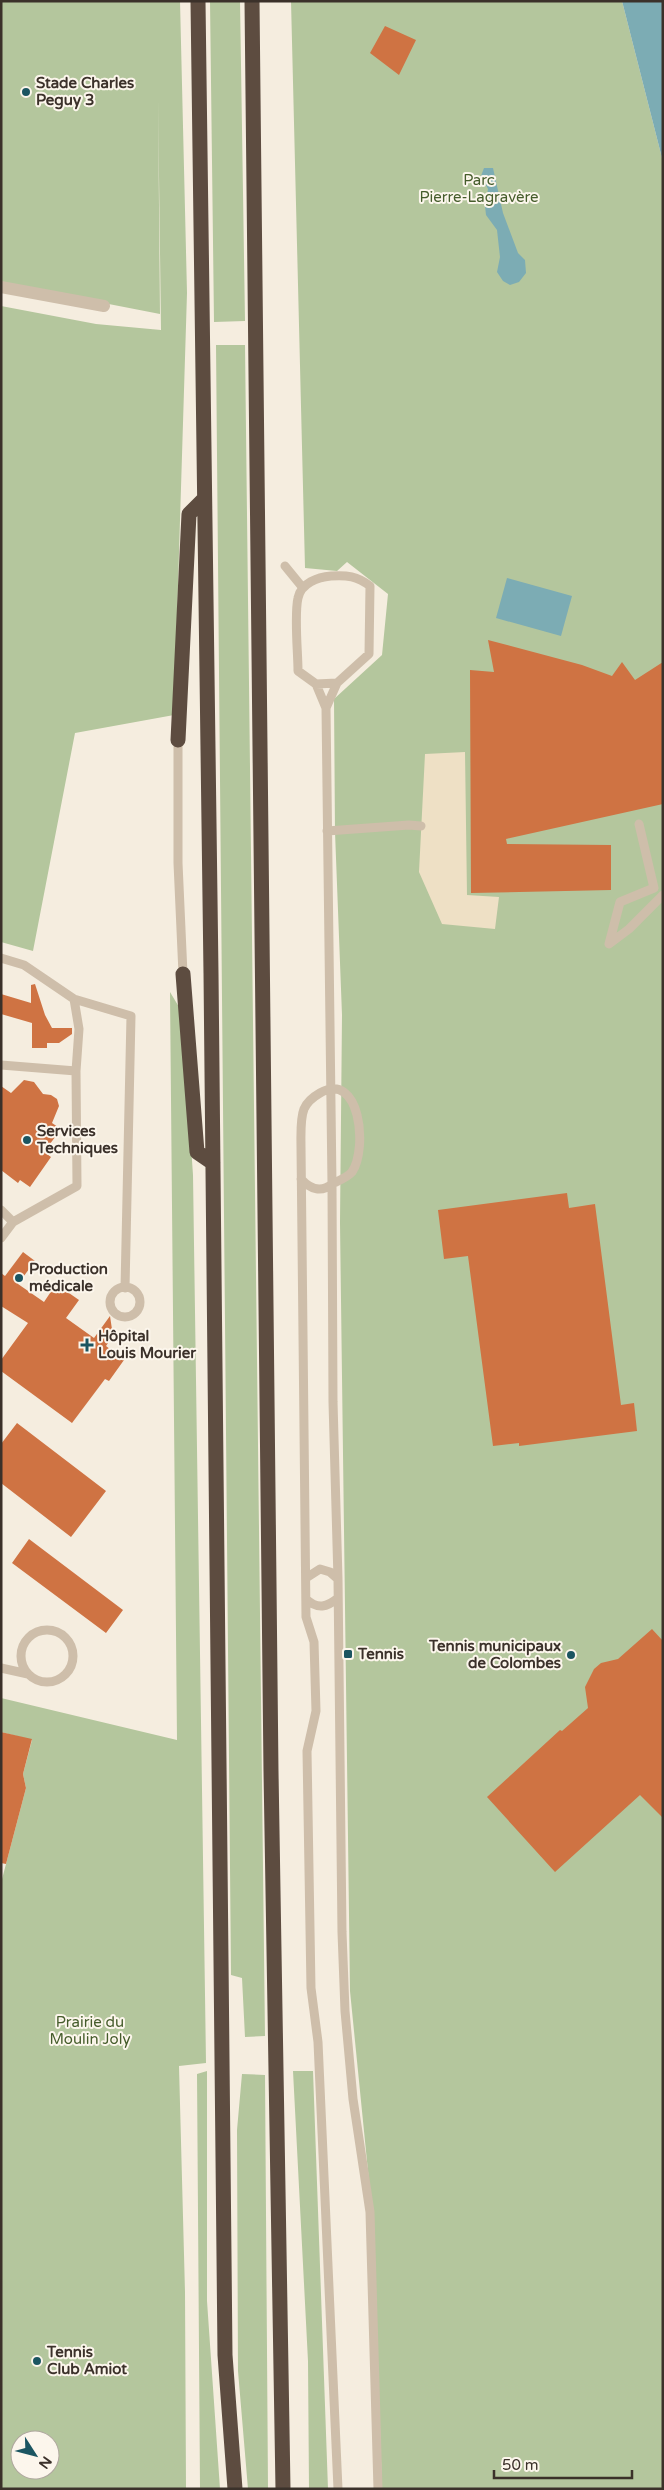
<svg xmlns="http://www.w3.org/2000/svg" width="664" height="2490" viewBox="0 0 664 2490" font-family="'Varela Round',sans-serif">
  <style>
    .green { fill: #b4c69d; fill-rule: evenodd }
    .plaza { fill: #eee0c5 }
    .water { fill: #7cacb4 }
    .building { fill: #cf7343 }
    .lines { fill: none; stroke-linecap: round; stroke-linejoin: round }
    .lane { stroke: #cebeaa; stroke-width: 9 }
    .street { stroke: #cebeaa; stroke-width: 12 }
    .highway { stroke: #5d4c40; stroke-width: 15 }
    .poi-dot { fill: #1b5561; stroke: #fcf6ec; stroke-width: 2 }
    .labels { text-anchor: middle; stroke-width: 4; stroke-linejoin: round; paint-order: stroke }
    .poi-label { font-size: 15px; font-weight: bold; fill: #3b312a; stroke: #fcf6ec; text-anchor: start }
    .park-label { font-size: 15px; fill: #455c2b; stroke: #fcf6ec }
  </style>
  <rect width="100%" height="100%" fill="#f5eddf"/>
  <path class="green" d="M 1,1 L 180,1 L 187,293 L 174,715 L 75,733 L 33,951 L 1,942 L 1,306 L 96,324 L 161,330 L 158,98 L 160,314 L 1,283 Z
    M 210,1 L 240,1 L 245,321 L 214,322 Z
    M 291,1 L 622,1 L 663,162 L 663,2489 L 382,2489 L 373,2221 L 350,1991 L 340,1223 L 342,1015 L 335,832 L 334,699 L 382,655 L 388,594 L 347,562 L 337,571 L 305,568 Z
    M 216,345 L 245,345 L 265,2036 L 245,2037 L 242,1978 L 231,1975 Z
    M 170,992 L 182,1012 L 193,1175 L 206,2063 L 179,2066 L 185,2292 L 186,2489 L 1,2489 L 1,1883 L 26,1788 L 23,1774 L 32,1740 L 1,1732 L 1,1698 L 177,1740 ZM 20,2440 L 50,2440 L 50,2470 L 20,2470 Z
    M 207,2071 L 207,2301 L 220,2489 L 200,2489 L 197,2074 Z
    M 293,2071 L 313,2071 L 328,2489 L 309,2489 L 308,2361 Z
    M 242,2074 L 265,2075 L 268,2489 L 248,2489 L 238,2371 L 237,2130 Z"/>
  <path class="plaza" d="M 465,752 L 467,895 L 499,897 L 495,929 L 442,924 L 419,872 L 425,754 Z"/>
  <path class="water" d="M 622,1 L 663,1 L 663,162 Z
    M 484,168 L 493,168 L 503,213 L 518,253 L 525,260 L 526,273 L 519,282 L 510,285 L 503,281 L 497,272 L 500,257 L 497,230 L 486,215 L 485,206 L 488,189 L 481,176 Z
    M 507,578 L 572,596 L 561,636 L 496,618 Z"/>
  <path class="building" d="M 385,26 L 416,40 L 399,75 L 370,53 Z
    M 488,640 L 582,665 L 612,676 L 622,662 L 635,680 L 663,662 L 663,804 L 506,839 L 507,844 L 611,845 L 611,890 L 471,893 L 470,670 L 494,672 Z
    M 35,984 L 45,1015 L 52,1028 L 72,1028 L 72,1034 L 59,1043 L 47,1043 L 47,1048 L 32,1048 L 32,1023 L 1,1014 L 1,994 L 31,1003 L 31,985 Z
    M 24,1080 L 34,1082 L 43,1094 L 51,1095 L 57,1099 L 59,1106 L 52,1123 L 61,1129 L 44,1152 L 51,1157 L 30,1187 L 20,1180 L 18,1183 L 1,1170 L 1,1086 L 11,1093 Z
    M 567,1193 L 569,1208 L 595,1204 L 621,1405 L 634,1403 L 637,1431 L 519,1446 L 519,1443 L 493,1446 L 468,1256 L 444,1259 L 438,1210 Z
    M 23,1252 L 35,1261 L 18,1284 L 44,1302 L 56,1284 L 79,1300 L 66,1318 L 94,1338 L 110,1316 L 113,1336 L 106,1346 L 124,1360 L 109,1381 L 105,1379 L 72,1423 L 1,1371 L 1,1360 L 28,1323 L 1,1306 L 1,1273 L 5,1276 Z
    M 17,1423 L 106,1491 L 71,1537 L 1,1483 L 1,1444 Z
    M 29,1539 L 123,1610 L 106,1633 L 12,1563 Z
    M 652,1629 L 663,1641 L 663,1818 L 640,1795 L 555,1872 L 487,1797 L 560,1730 L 562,1731 L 588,1708 L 585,1687 L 594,1669 L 601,1663 L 618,1659 Z
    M 1,1732 L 32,1739 L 23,1774 L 26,1788 L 6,1864 L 1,1863 Z"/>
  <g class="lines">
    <path class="lane" d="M 285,566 L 303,588
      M 326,708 L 337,683 L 369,654 L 370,586 C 357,576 347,575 331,576 C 318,577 301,583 298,598 C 294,615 298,652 298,671 L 316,684 L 337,683
      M 178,740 L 178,863 L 183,974
      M 639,824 L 654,888 L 620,902 L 609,944 L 629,929 L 663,895
      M 327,831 L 409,825 L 421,826
      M 1,958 L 24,965 L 74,999 L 79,1029 L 76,1071 L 77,1186 L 13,1222
      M 74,999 L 131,1016 L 125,1288
      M 1,1065 L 76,1071
      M 301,1179 C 310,1189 321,1193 332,1184 L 326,708 L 316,684
      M 1,1210 L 13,1222 L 1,1238
      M110 1302a15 15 0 1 1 30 0a15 15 0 1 1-30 0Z
      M 306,1578 L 320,1569 L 330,1572 L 338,1579
      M 306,1599 C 318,1610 327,1607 338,1598
      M21 1656a26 26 0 1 1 52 0a26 26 0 1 1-52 0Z
      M 1,1668 L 28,1674
      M 338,2489 L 318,2042 L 311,1988 L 307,1751 L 316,1711 L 314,1642 L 306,1617 L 301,1147 C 301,1136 300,1119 304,1109 C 307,1102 313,1097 320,1093 C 360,1070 368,1148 352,1172 C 348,1177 338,1181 332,1184 L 333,1402 L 338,1579 L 342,1932 L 345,2011 L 353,2099 L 370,2212 L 378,2489"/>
    <path class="street" d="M 1,287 L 104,306"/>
    <path class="highway" d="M 198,1 L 211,973 L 225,2355 L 235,2489
      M 252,1 L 271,1771 L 283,2489
      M 178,740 L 189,514 L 203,500
      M 183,974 L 197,1152 L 213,1163"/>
  </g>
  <g class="poi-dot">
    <circle cx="26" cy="92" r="5"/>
    <circle cx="27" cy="1140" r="5"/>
    <circle cx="19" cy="1278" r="5"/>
    <path d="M84.5 1337.5h5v5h5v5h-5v5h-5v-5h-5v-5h5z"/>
    <rect x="343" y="1649" width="10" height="10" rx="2.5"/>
    <circle cx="571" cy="1655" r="5"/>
    <circle cx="37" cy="2361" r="5"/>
  </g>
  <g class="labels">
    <g class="poi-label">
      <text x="36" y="88">Stade Charles<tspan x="36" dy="17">Peguy 3</tspan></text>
      <text x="37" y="1136">Services<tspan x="37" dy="17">Techniques</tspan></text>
      <text x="29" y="1274">Production<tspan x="29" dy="17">médicale</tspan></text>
      <text x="98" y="1341">Hôpital<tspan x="98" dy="17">Louis Mourier</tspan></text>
      <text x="561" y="1651" text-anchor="end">Tennis municipaux<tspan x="561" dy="17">de Colombes</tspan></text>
      <text x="358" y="1659">Tennis</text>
      <text x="47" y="2357">Tennis<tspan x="47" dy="17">Club Amiot</tspan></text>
    </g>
    <g class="park-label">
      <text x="479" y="185">Parc<tspan x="479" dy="17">Pierre-Lagravère</tspan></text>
      <text x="90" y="2027">Prairie du<tspan x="90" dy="17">Moulin Joly</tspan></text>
    </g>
  </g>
  <rect width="664" height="2490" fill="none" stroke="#3b312a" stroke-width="5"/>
  <g transform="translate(35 2455) rotate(126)"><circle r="24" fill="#fcf6ec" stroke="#afa79e"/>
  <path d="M0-4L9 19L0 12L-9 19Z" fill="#1b5561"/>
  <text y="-8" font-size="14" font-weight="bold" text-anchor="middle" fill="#3b312a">N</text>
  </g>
  <path d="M494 2470v8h138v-8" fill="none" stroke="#3b312a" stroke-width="2.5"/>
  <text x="502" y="2470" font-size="15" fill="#3b312a" stroke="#fcf6ec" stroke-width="4" paint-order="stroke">50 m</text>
</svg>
